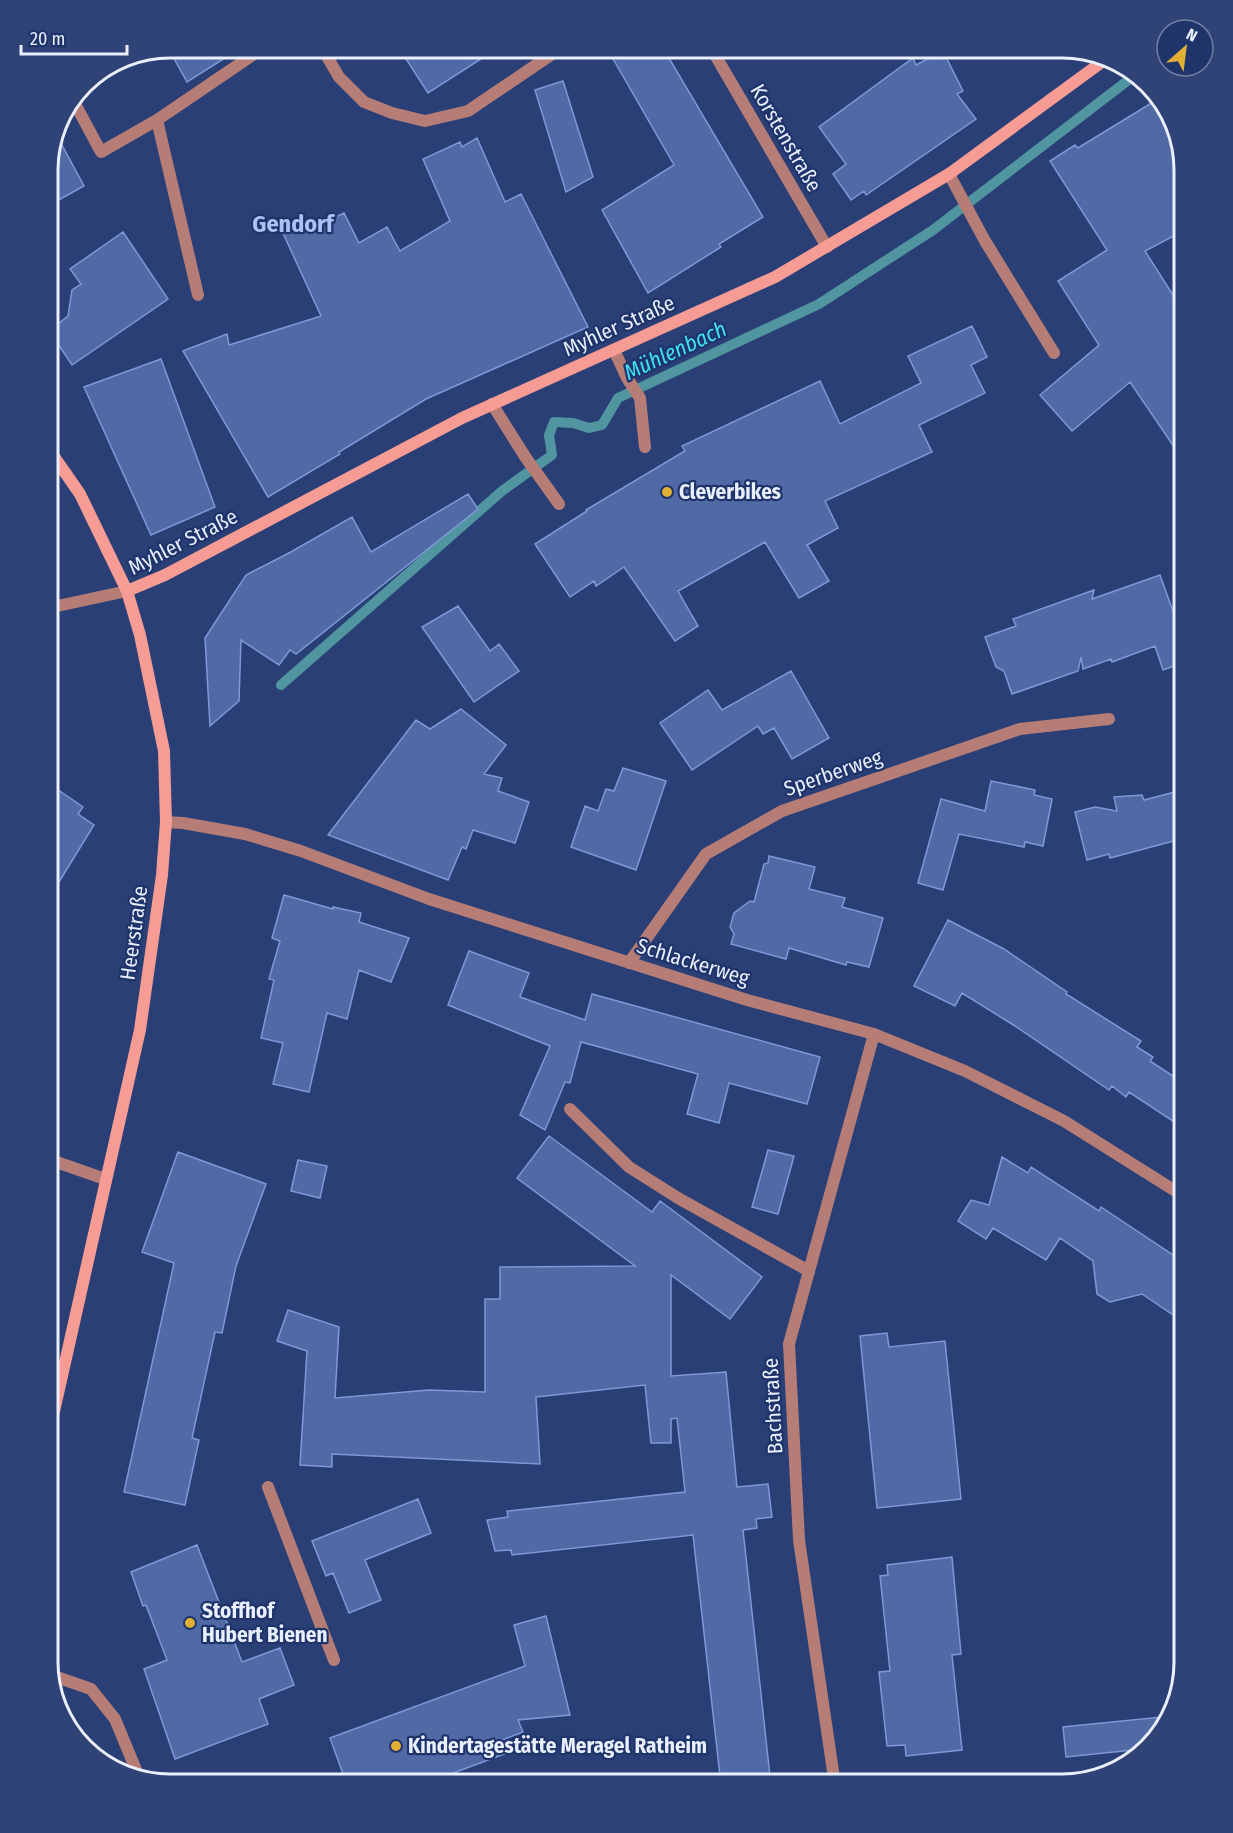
<svg xmlns="http://www.w3.org/2000/svg" width="1233" height="1833" viewBox="0 0 1233 1833" font-family="'Fira Sans Condensed',sans-serif">
  <style>
    .lines { fill: none; stroke-linecap: round; stroke-linejoin: round }
    .stream { stroke: #50959f; stroke-width: 10 }
    .building { fill: #516aa5; stroke: #7d99d7; stroke-width: 1.5 }
    .service { stroke: #b67d77; stroke-width: 12 }
    .minor { stroke: #b67d77; stroke-width: 12 }
    .tertiary { stroke: #b67d77; stroke-width: 12 }
    .secondary { stroke: #f69c94; stroke-width: 12 }
    .poi-dot { fill: #e1af34; stroke: #1f346a; stroke-width: 2 }
    .labels { text-anchor: middle; stroke-width: 4.5; stroke-linejoin: round; paint-order: stroke }
    .street-label { font-size: 21px; fill: #e9effd; stroke: #1f346a }
    .poi-label { font-size: 21px; font-weight: bold; fill: #e9effd; stroke: #1f346a; text-anchor: start }
    .water-label { font-size: 22px; font-style: italic; fill: #3fe2f3; stroke: #1f346a }
    .quarter-label { font-size: 24px; font-weight: bold; fill: #aac2f6; stroke: #1f346a }
    .rim { fill: none; stroke: #e9effd; stroke-width: 3 }
  </style>
  <rect width="100%" height="100%" fill="#293f76"/>
  <g class="lines">
    <path class="stream" d="M 281,685 L 502,491 L 552,455 L 549,435 L 554,422 L 573,423 L 589,428 L 602,425 L 618,398 L 819,304 L 933,230 L 1135,75"/>
  </g>
  <path class="building" d="M 168,48 L 241,48 L 187,82 Z
    M 399,48 L 498,48 L 428,93 Z
    M 627,48 L 663,48 L 763,217 L 719,244 L 721,247 L 648,293 L 602,210 L 674,165 L 612,57 Z
    M 943,51 L 963,91 L 957,94 L 976,119 L 866,195 L 864,191 L 851,200 L 833,174 L 846,164 L 819,127 L 913,58 L 916,65 Z
    M 563,81 L 593,177 L 566,192 L 535,90 Z
    M 1158,99 L 1169,109 L 1185,170 L 1185,230 L 1145,251 L 1185,314 L 1185,463 L 1130,382 L 1072,431 L 1040,395 L 1099,345 L 1058,281 L 1107,250 L 1050,161 L 1075,145 L 1078,148 Z
    M 56,134 L 84,186 L 48,206 L 48,162 Z
    M 477,138 L 505,202 L 521,194 L 588,327 L 426,399 L 339,452 L 340,454 L 268,497 L 183,351 L 227,334 L 229,345 L 321,316 L 282,231 L 309,220 L 313,227 L 344,213 L 359,243 L 387,227 L 400,251 L 450,221 L 423,159 L 460,142 L 462,147 Z
    M 123,232 L 168,299 L 72,365 L 49,331 L 68,316 L 72,290 L 81,284 L 70,269 Z
    M 972,326 L 987,357 L 971,365 L 985,393 L 919,425 L 932,452 L 825,501 L 838,528 L 807,545 L 829,581 L 799,598 L 765,542 L 678,591 L 698,626 L 675,641 L 624,567 L 596,586 L 594,581 L 570,597 L 535,544 L 587,511 L 586,510 L 685,451 L 682,446 L 820,381 L 840,424 L 921,383 L 908,356 Z
    M 161,359 L 215,507 L 151,535 L 84,387 Z
    M 468,494 L 478,509 L 296,654 L 290,650 L 279,665 L 241,640 L 239,701 L 210,726 L 205,638 L 246,575 L 289,553 L 352,517 L 371,552 Z
    M 1160,575 L 1185,645 L 1185,662 L 1163,670 L 1155,646 L 1112,662 L 1111,659 L 1083,669 L 1081,657 L 1078,671 L 1012,694 L 1004,671 L 996,667 L 985,637 L 1016,626 L 1013,619 L 1094,590 L 1092,599 Z
    M 458,606 L 490,651 L 499,644 L 519,671 L 474,702 L 422,627 Z
    M 791,671 L 829,738 L 792,759 L 774,728 L 763,734 L 758,726 L 692,770 L 660,723 L 708,690 L 722,710 Z
    M 461,709 L 506,745 L 484,774 L 502,778 L 498,791 L 529,802 L 515,843 L 473,830 L 466,849 L 462,847 L 448,880 L 328,835 L 416,720 L 430,729 Z
    M 623,768 L 666,781 L 636,870 L 571,847 L 585,806 L 598,811 L 606,789 L 614,791 Z
    M 991,781 L 1035,790 L 1034,795 L 1052,799 L 1043,846 L 1025,842 L 1024,847 L 959,834 L 943,890 L 918,883 L 941,799 L 985,811 Z
    M 48,783 L 83,807 L 78,814 L 94,825 L 48,900 Z
    M 1175,792 L 1185,831 L 1185,838 L 1110,858 L 1109,854 L 1087,860 L 1075,812 L 1095,807 L 1117,811 L 1114,797 L 1142,795 L 1144,800 Z
    M 769,856 L 815,867 L 809,889 L 845,898 L 842,907 L 883,918 L 869,967 L 847,962 L 846,965 L 789,948 L 786,959 L 731,944 L 734,934 L 730,927 L 734,913 L 750,901 L 754,902 L 764,864 L 768,863 Z
    M 284,895 L 333,909 L 333,907 L 361,913 L 359,922 L 409,938 L 391,982 L 359,970 L 347,1019 L 327,1013 L 309,1092 L 273,1084 L 283,1043 L 261,1038 L 274,980 L 269,979 L 280,941 L 272,938 Z
    M 948,920 L 1004,949 L 1067,992 L 1066,994 L 1141,1041 L 1137,1047 L 1153,1057 L 1150,1061 L 1185,1084 L 1185,1129 L 1129,1092 L 1126,1097 L 1112,1086 L 1109,1090 L 1015,1026 L 962,993 L 955,1006 L 914,986 Z
    M 469,951 L 529,973 L 520,997 L 585,1020 L 592,994 L 820,1057 L 807,1104 L 729,1083 L 719,1123 L 687,1114 L 698,1074 L 581,1042 L 570,1083 L 565,1082 L 545,1130 L 520,1115 L 550,1046 L 448,1005 Z
    M 549,1136 L 652,1212 L 660,1201 L 762,1277 L 730,1319 L 671,1275 L 671,1376 L 726,1372 L 737,1487 L 768,1484 L 772,1517 L 756,1519 L 757,1528 L 743,1530 L 771,1785 L 721,1785 L 693,1535 L 512,1555 L 511,1550 L 495,1551 L 487,1520 L 508,1517 L 507,1511 L 685,1492 L 677,1418 L 671,1419 L 671,1443 L 651,1443 L 645,1385 L 536,1397 L 540,1464 L 332,1454 L 332,1467 L 300,1465 L 307,1351 L 277,1341 L 288,1310 L 339,1327 L 335,1398 L 429,1390 L 485,1392 L 485,1299 L 500,1299 L 500,1267 L 635,1266 L 517,1178 Z
    M 768,1150 L 794,1156 L 778,1214 L 752,1207 Z
    M 178,1152 L 266,1184 L 236,1266 L 222,1333 L 215,1332 L 192,1438 L 199,1440 L 185,1505 L 124,1492 L 174,1263 L 142,1252 Z
    M 1002,1157 L 1028,1173 L 1031,1167 L 1099,1211 L 1101,1207 L 1185,1263 L 1185,1323 L 1142,1294 L 1110,1302 L 1097,1294 L 1093,1261 L 1060,1238 L 1046,1260 L 993,1228 L 986,1239 L 958,1221 L 971,1200 L 989,1205 Z
    M 298,1160 L 327,1166 L 320,1198 L 291,1191 Z
    M 887,1333 L 889,1347 L 945,1341 L 961,1499 L 877,1508 L 860,1336 Z
    M 418,1499 L 431,1533 L 365,1560 L 381,1600 L 349,1613 L 333,1573 L 326,1576 L 312,1541 Z
    M 197,1545 L 242,1662 L 280,1648 L 294,1685 L 259,1699 L 268,1724 L 175,1759 L 144,1669 L 167,1660 L 146,1605 L 143,1606 L 131,1572 Z
    M 952,1557 L 961,1654 L 952,1655 L 962,1750 L 906,1756 L 905,1745 L 887,1746 L 879,1672 L 890,1671 L 880,1576 L 888,1575 L 887,1565 Z
    M 546,1616 L 570,1715 L 518,1720 L 523,1732 L 502,1740 L 507,1753 L 421,1785 L 347,1785 L 330,1738 L 525,1666 L 514,1625 Z
    M 1171,1716 L 1168,1724 L 1143,1749 L 1066,1757 L 1063,1727 Z"/>
  <g class="lines">
    <path class="service" d="M 73,100 L 101,152 L 157,120
      M 949,174 L 985,241 L 1054,353
      M 614,350 L 627,378 L 640,398 L 645,447
      M 492,404 L 526,458 L 559,504
      M 570,1109 L 629,1167 L 678,1198 L 809,1271
      M 268,1487 L 334,1660"/>
    <path class="minor" d="M 322,48 L 339,77 L 364,102 L 392,113 L 425,121 L 468,111 L 561,48
      M 711,48 L 827,247
      M 198,295 L 157,120 L 263,48
      M 166,822 L 183,823 L 245,834 L 301,851 L 429,899 L 747,1000 L 874,1034 L 965,1071 L 1064,1121 L 1185,1197
      M 629,963 L 706,854 L 782,811 L 1020,729 L 1109,719
      M 48,1159 L 105,1179
      M 51,1675 L 91,1689 L 115,1719 L 139,1777
      M 835,1785 L 799,1540 L 789,1344 L 874,1034"/>
    <path class="tertiary" d="M 48,608 L 127,591"/>
    <path class="secondary" d="M 127,591 L 165,575 L 462,418 L 775,277 L 949,174 L 1106,59
      M 48,1438 L 140,1030 L 162,875 L 166,822 L 164,751 L 140,635 L 127,591 L 80,494 L 48,448"/>
  </g>
  <g class="poi-dot">
    <circle cx="667" cy="492" r="6"/>
    <circle cx="190" cy="1623" r="6"/>
    <circle cx="396" cy="1746" r="6"/>
  </g>
  <g class="labels">
    <g class="street-label">
      <text transform="translate(786 138) rotate(60)" y="7">Korstenstraße</text>
      <text transform="translate(619 326) rotate(-24)" y="7">Myhler Straße</text>
      <text transform="translate(183 542) rotate(-27)" y="7">Myhler Straße</text>
      <text transform="translate(833 773) rotate(-19)" y="7">Sperberweg</text>
      <text transform="translate(134 933) rotate(-82)" y="7">Heerstraße</text>
      <text transform="translate(693 962) rotate(17)" y="7">Schlackerweg</text>
      <text transform="translate(773 1406) rotate(-93)" y="7">Bachstraße</text>
    </g>
    <g class="poi-label">
      <text x="679" y="499">Cleverbikes</text>
      <text x="202" y="1618">Stoffhof<tspan x="202" dy="24">Hubert Bienen</tspan></text>
      <text x="408" y="1753">Kindertagestätte Meragel Ratheim</text>
    </g>
    <g class="water-label">
      <text transform="translate(675 350) rotate(-25)" y="8">Mühlenbach</text>
    </g>
    <g class="quarter-label">
      <text x="293" y="232">Gendorf</text>
    </g>
  </g>
  <path d="M0 0H1233V1833H0ZM170 58H1062A112 112 0 0 1 1174 170V1662A112 112 0 0 1 1062 1774H170A112 112 0 0 1 58 1662V170A112 112 0 0 1 170 58Z" fill="#2f4376" fill-rule="evenodd"/>
  <path class="rim" d="M170 58H1062A112 112 0 0 1 1174 170V1662A112 112 0 0 1 1062 1774H170A112 112 0 0 1 58 1662V170A112 112 0 0 1 170 58Z"/>
  <g transform="translate(1185 48) rotate(28)"><circle r="28" fill="#1f346a" stroke="#707fa5" stroke-width="1.5"/>
  <path d="M0-4.5L10 22L0 15L-10 22Z" fill="#e1af34"/>
  <text y="-9" font-size="16" font-weight="bold" text-anchor="middle" fill="#e9effd">N</text>
  </g>
  <path d="M21 45v9h106v-9" fill="none" stroke="#e9effd" stroke-width="3"/>
  <text x="30" y="45" font-size="18" fill="#e9effd" stroke="#1f346a" stroke-width="4.5" paint-order="stroke">20 m</text>
</svg>
